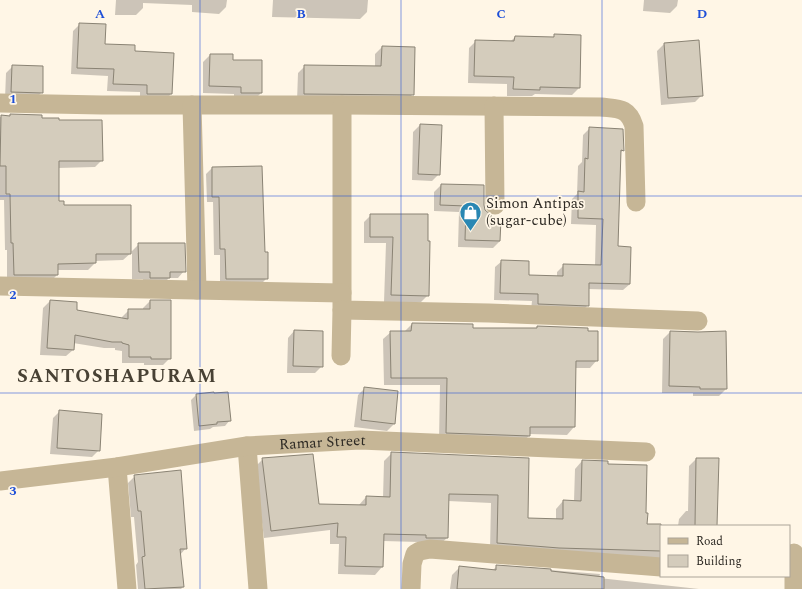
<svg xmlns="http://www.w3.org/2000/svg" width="802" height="589" viewBox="0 0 802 589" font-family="Spectral,serif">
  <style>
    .shadow { fill: #0003 }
    .building { fill: #d4ccbc; stroke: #8a8374 }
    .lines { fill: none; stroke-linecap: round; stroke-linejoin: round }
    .minor { stroke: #c6b696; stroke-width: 19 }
    .grid { fill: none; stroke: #1d4ed8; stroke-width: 1; stroke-opacity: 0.55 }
    .labels { text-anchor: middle; stroke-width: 3.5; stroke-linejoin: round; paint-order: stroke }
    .poi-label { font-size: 15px; fill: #2e2a24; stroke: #fff6e6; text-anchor: start }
    .street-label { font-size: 15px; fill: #2e2a24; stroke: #fff6e6 }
    .district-label { font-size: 19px; font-weight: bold; letter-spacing: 1px; fill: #484134; stroke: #fff6e6 }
    .grid-label { font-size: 13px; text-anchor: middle; font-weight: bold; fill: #1d4ed8; stroke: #fff6e6; stroke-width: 3.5; stroke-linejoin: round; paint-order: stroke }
  </style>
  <rect width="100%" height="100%" fill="#fff6e6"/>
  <path class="shadow" d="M 116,0 L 227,0 L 226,7 L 219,14 L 192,12 L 192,5 L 143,3 L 143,8 L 136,15 L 115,15 Z
    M 273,0 L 395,0 L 368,0 L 367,12 L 360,19 L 272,17 Z
    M 644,0 L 678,0 L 677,6 L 670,13 L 643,11 Z
    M 80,24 L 104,45 L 134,52 L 171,94 L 164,101 L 140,100 L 140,92 L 107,91 L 108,76 L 71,74 L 73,31 Z
    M 555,35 L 579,88 L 572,95 L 535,94 L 532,96 L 507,96 L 507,84 L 468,83 L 469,48 L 476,41 L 510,42 L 515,37 L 552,38 Z
    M 664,44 L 702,95 L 695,102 L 661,105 L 657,51 Z
    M 382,47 L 413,94 L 406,101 L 297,101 L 298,73 L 305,66 L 375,67 L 375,54 Z
    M 210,55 L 232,61 L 261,93 L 254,100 L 234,100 L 234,94 L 203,93 L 203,62 Z
    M 13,66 L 42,92 L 35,99 L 5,99 L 6,73 Z
    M 11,115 L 58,121 L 102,160 L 95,167 L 58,168 L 59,202 L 130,253 L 139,244 L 184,271 L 178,278 L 169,278 L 162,285 L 143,285 L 143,279 L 132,279 L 132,252 L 123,260 L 95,261 L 95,263 L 88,270 L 57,270 L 57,275 L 50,282 L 7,282 L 7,250 L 5,250 L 4,200 L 0,200 L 0,117 L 9,117 Z
    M 420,125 L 439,174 L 432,181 L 412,180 L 413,132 Z
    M 590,128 L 623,150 L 620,153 L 617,247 L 630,284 L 623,290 L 588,289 L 588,305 L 581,312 L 531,310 L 532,301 L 494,300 L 495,267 L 502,261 L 528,276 L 557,277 L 557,272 L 564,265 L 595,266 L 596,225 L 571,224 L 572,199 L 577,194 L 578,166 L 582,162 L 583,135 Z
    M 212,168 L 264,253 L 267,278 L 261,284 L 220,285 L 220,255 L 214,255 L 213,202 L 207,202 L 206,174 Z
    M 441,185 L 483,206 L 500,241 L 493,248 L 458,247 L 459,212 L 434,211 L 434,192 Z
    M 371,215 L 427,215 L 428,295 L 421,302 L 384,302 L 386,243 L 364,243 L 364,222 Z
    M 50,301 L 76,311 L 122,319 L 122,317 L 129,310 L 143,310 L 143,308 L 150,301 L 170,358 L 163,365 L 144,365 L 144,363 L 122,363 L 122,351 L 115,350 L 115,348 L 104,348 L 73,343 L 73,350 L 66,356 L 40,355 L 43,308 Z
    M 412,324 L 472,329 L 536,329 L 537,327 L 597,360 L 590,368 L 575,368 L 574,427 L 567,435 L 529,434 L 529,436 L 521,443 L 439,440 L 440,385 L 384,385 L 383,339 L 391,332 L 404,332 Z
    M 294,331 L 322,366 L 315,373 L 287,373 L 288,338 Z
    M 670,332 L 725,332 L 726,389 L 719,396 L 693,396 L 693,393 L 662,393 L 663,339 Z
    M 365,388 L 394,424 L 387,431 L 354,427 L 358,395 Z
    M 213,393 L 230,420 L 225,426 L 213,427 L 210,429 L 194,431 L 191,400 L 196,395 Z
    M 60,411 L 99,450 L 92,457 L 50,454 L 53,418 Z
    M 392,453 L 528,459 L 526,519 L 556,519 L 556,509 L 563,501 L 574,501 L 575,469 L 582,461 L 645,514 L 646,525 L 678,526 L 679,519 L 686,511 L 688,511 L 689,466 L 696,459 L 716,526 L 661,526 L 661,562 L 490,550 L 491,503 L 448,501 L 447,538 L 439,545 L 419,542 L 383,541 L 382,567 L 375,575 L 338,574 L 339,544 L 330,544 L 330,530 L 264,538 L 255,467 L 263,459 L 318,505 L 359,505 L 366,497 L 383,498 L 384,461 Z
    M 135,476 L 186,548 L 180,555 L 183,587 L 181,589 L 138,589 L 136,565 L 138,562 L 134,517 L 131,517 L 128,483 Z
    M 497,566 L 600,574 L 599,578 L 699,589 L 450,589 L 452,575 L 460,567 L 493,570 Z"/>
  <path class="building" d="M 79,23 L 106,24 L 105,44 L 135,45 L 135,51 L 174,53 L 172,94 L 147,94 L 147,85 L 113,84 L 114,69 L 77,68 Z
    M 554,34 L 581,35 L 580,88 L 540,87 L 540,90 L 513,89 L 514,77 L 474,76 L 475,40 L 514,41 L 515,36 L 554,37 Z
    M 699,40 L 703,96 L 668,98 L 664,43 Z
    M 382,46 L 415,47 L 414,95 L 304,94 L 304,65 L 381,66 Z
    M 210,54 L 233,54 L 233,60 L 262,60 L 262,93 L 241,93 L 241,87 L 209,86 Z
    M 12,65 L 43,66 L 43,93 L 11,92 Z
    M 10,114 L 42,115 L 42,118 L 59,118 L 59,120 L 102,120 L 103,161 L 59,161 L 59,201 L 64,201 L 64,205 L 131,205 L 131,254 L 96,254 L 96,263 L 58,264 L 58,275 L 14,275 L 13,243 L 11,243 L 10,194 L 6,194 L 6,166 L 0,166 L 1,115 L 10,116 Z
    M 420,124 L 442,125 L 440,175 L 418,174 Z
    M 589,127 L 623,129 L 624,151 L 621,150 L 618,246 L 631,247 L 630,284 L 589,283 L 589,306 L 538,304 L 538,294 L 500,293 L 501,260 L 529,261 L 529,275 L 563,276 L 563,264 L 601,265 L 603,219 L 578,218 L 578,191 L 584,192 L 585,158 L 588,159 Z
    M 262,166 L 265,252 L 268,252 L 268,279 L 226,279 L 225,249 L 220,249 L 219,197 L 212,197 L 212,167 Z
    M 441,184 L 484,185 L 484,205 L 485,210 L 491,215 L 491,219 L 501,219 L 500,241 L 465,240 L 466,206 L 440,205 Z
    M 370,214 L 428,214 L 428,241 L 430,241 L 429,296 L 391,295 L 393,237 L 370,237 Z
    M 138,243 L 185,243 L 186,272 L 170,272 L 170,278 L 150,278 L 150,272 L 139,272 Z
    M 50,300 L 77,302 L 77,310 L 128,319 L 128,309 L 150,309 L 150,300 L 171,300 L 171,359 L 151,359 L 151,357 L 129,357 L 129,345 L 122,343 L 122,342 L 112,342 L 75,335 L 74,350 L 47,348 Z
    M 412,323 L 473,324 L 473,328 L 537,328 L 537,326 L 588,328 L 588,331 L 598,331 L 598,361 L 576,361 L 575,427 L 530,427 L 530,436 L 446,433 L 447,378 L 391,378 L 390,331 L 411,331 Z
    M 294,330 L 323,331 L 323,367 L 293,366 Z
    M 670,331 L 698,332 L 726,331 L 727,389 L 700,389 L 700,387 L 669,386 Z
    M 364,387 L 398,391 L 395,424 L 361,420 Z
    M 214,392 L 214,393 L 228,392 L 231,421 L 217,422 L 217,424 L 199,426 L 196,394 Z
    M 59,410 L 102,414 L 100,451 L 57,448 Z
    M 391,452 L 529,458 L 528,518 L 563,519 L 563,500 L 581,501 L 582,460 L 608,461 L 608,464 L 647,465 L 646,513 L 648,513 L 647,524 L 661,524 L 661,551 L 559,548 L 497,543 L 498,495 L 449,494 L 448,538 L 426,538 L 426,535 L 384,534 L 383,567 L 345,566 L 346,537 L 337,537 L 338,523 L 271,531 L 262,458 L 313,454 L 319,504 L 366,505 L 366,496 L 390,497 Z
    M 696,458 L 719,458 L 717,526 L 695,526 Z
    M 181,470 L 187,549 L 180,549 L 184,587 L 145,589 L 142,557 L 145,556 L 141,511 L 138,511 L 134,475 Z
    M 496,565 L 551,569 L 551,571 L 604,577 L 604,589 L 457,589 L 459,566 L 496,570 Z"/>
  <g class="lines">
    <g class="minor">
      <path d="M 0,103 L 102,105 L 342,105 L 601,107 C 618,109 628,107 634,126 L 636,202"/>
      <path d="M 192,105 L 197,290"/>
      <path d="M 342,105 L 342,310 L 489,313 L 698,321"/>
      <path d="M 494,106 L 495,205"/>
      <path d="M 0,286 L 342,293"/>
      <path d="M 341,356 L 342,310"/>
      <path d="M 247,446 L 258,589"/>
      <path d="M 117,467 L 127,589"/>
      <path id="s1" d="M 0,481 L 117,467 L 247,446 L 360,440 L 646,452"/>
      <path d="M 411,589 L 412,564 L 415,554 L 420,551 L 430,549 L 661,567"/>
      <path d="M 794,589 L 794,553"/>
    </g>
  </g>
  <path class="grid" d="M 200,0 L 200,589M 401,0 L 401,589M 602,0 L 602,589M 0,196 L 802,196M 0,393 L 802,393"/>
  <defs>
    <symbol id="shop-pin" viewBox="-11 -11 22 30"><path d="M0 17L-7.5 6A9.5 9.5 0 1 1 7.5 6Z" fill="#2987b3" stroke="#fff6e6"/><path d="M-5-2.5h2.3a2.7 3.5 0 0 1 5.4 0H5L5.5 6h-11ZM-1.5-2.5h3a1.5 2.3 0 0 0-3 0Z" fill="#fff"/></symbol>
  </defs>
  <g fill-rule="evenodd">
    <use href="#shop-pin" x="458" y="200" width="25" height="34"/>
  </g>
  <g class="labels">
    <g class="poi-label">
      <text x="486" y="208">Simon Antipas<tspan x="486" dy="17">(sugar-cube)</tspan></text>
    </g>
    <g class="street-label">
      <text dy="5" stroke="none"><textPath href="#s1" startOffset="325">Ramar Street</textPath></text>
    </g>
    <g class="district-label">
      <text x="117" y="382">SANTOSHAPURAM</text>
    </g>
  </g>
  <g class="grid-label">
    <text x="100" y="18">A</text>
    <text x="301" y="18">B</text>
    <text x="501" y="18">C</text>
    <text x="702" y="18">D</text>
    <text x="13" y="103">1</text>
    <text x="13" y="299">2</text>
    <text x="13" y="495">3</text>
  </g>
  <rect x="660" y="525" width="130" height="52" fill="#fff6e6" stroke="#aba498"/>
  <rect x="668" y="538" width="20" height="6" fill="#c6b696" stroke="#aba498"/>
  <text x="696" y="545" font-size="12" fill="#2e2a24">Road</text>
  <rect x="668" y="555" width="20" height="12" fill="#d4ccbc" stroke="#aba498"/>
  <text x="696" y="565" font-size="12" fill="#2e2a24">Building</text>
</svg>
